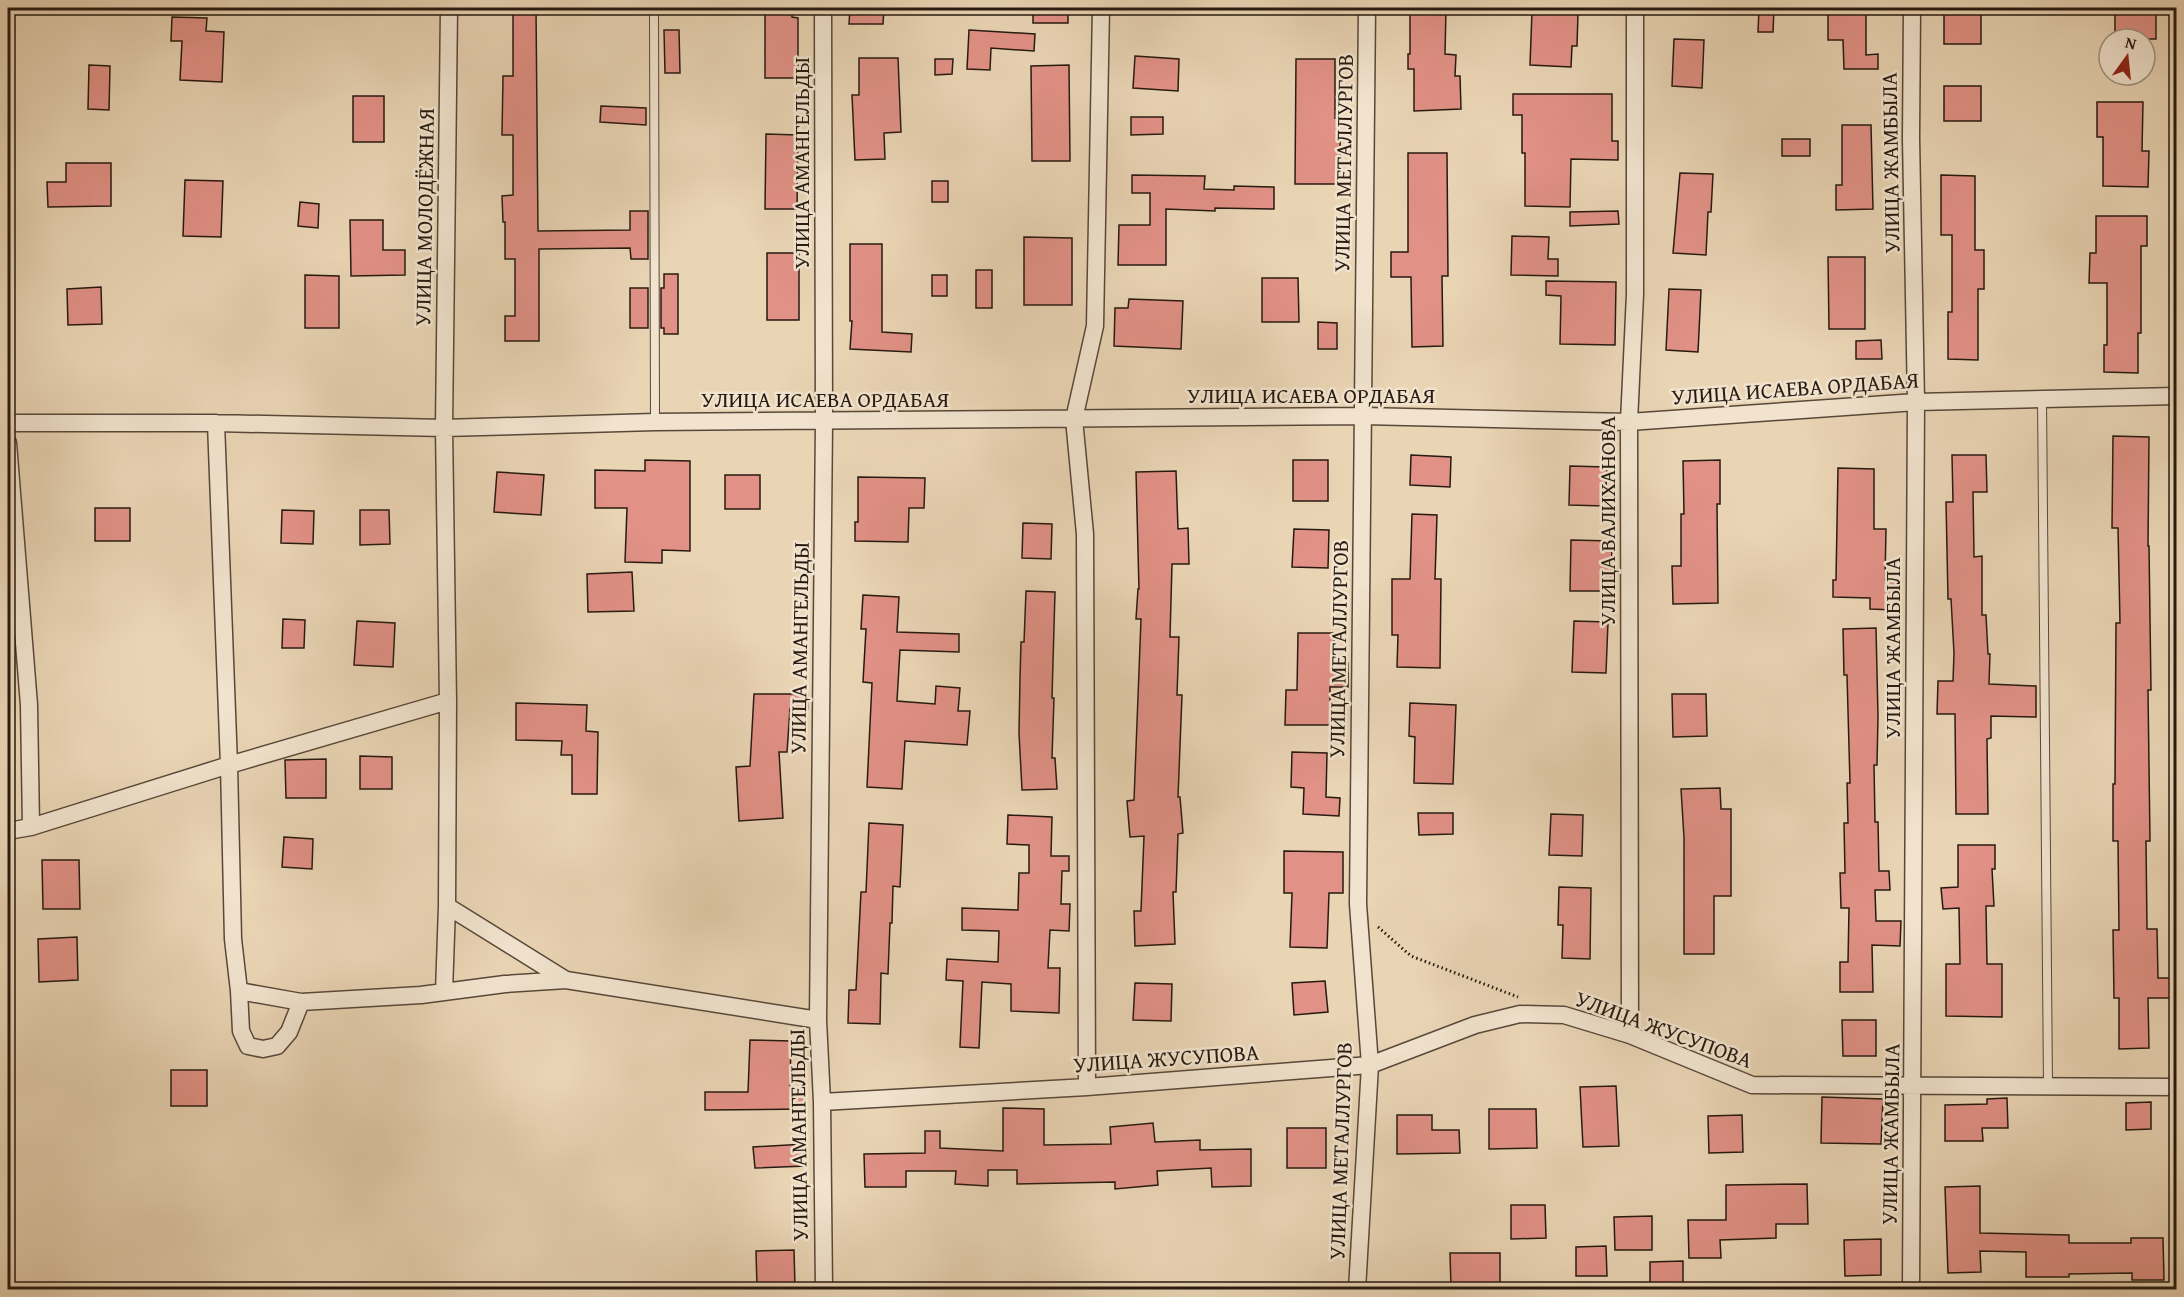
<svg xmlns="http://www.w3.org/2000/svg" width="2184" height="1297" font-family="'Gentium Book Plus',serif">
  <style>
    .building { fill: #e19186; stroke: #271a10; stroke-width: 1.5 }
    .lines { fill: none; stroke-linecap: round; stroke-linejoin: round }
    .lane-casing { stroke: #584839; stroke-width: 10 }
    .street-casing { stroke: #584839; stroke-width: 19 }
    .path { stroke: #271a10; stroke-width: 3; stroke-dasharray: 1.5 3; stroke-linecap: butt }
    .lane { stroke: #f1e3ce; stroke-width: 8 }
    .street { stroke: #f1e3ce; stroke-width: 16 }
    .labels { text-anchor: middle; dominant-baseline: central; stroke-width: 5; stroke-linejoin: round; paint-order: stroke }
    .street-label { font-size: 22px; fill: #271a10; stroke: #f1e3ce }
  </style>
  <rect width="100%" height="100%" fill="#e9d4b4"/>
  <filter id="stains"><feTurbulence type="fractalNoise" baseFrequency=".00333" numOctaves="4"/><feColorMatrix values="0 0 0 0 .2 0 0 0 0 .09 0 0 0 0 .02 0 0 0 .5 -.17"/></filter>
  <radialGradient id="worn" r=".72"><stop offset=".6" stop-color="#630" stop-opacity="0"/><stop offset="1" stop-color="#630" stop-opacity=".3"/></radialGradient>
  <path class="building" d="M513,8H536L538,231L630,230V211H648V259H631L630,248L539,249V341H505V316H515V259H505V222H503L502,196L513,195V135H502L503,76H513Z
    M765,8H792V17L798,18V78H765Z
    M850,8H884L883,24H849Z
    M1033,8H1068V23H1033Z
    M1759,8H1774L1773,32H1758Z
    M1828,8H1866V55L1878,54V69H1844L1843,40H1828Z
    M1944,8H1981V44H1944Z
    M2115,8H2156V39H2115Z
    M1410,9H1446L1445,54L1456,55L1455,76H1460L1461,109L1414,111V69H1408V54H1410Z
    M1532,11L1578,13L1577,46H1572L1571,67L1530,65Z
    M172,17L207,18L206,31L224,32L222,82L180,80L182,41H171Z
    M664,30H679L680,73H665Z
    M969,30L1035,34L1034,51L991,48L990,70L967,69Z
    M1674,39L1704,40L1702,88L1672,86Z
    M1135,56L1179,59L1178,91L1133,88Z
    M859,58H898L901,132L884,133L885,159L855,160L852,95H859Z
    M935,59H953L952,74L935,75Z
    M1296,59H1335V118H1337V140H1340L1341,184H1295Z
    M89,65L110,66L109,110L88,109Z
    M1069,65L1070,161H1032L1031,66Z
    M1944,86H1981V121H1944Z
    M1513,94H1612V141H1618V160L1571,159L1570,207L1525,206V153H1522V115H1513Z
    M353,96H384V142H353Z
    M2097,102H2143L2142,151H2149L2148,187L2103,186V137H2097Z
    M601,106L646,108V125L600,122Z
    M1131,117H1163V134L1131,135Z
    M1842,125H1871L1873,209L1836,210V185H1842Z
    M766,134L798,135L797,209H765Z
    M1782,139H1810V156H1782Z
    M1408,153H1447L1448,276H1442L1443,346L1412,347L1411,277H1391V252H1408Z
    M66,163H111V206L48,207L47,182H66Z
    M1680,173L1713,174L1711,212H1708L1706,255L1673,253Z
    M1132,175L1205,176L1204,189L1234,190V186L1274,187V209L1215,208V211L1166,209V265H1118L1119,225H1150V193H1132Z
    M1941,175L1975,176V250H1984V289H1978V360L1948,359V312H1952V235H1941Z
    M185,180L223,181L221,237L183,236Z
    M932,181H948V202H932Z
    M300,202L319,204L318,228L298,226Z
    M1618,211L1619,224L1570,226V212Z
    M2096,216H2147V246H2141V333H2138V373L2104,372V345H2107V283H2089L2090,253H2096Z
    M350,220H383V250H405V275L351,276Z
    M1512,236L1549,237L1548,259H1558V276L1511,275Z
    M1024,237L1072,238V305H1024Z
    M850,244H882V332L912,334L911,352L850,349L852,321H850Z
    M767,253H799V320H767Z
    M1828,257H1865V329H1829Z
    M976,270H992V308H976Z
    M664,274H678V334H664V328H661V288H664Z
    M305,275L339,276V328H305Z
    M932,275H947V296H932Z
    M1262,278H1298L1299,322H1262Z
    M1546,281L1616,282L1615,345L1560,344L1561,296L1546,295Z
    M101,287L102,324L68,325L67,289Z
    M630,288H648V328H630Z
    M1669,289L1701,290L1698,352L1666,350Z
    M1129,299L1183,301L1181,349L1114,346L1115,308H1128Z
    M1318,322L1337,323V349H1318Z
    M1881,340L1882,359H1856V341Z
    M2113,436L2149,437L2148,546H2149L2151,690H2148L2150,841H2146L2147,929H2157L2158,978H2174V998H2148L2149,1048L2119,1049V998H2114L2113,930H2119L2118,841H2113V784H2115L2116,623H2120L2118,528H2112Z
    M1411,455L1451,457L1450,487L1410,485Z
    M1952,455H1986L1987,492H1973L1974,557L1982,556V615H1986L1988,654H1990L1989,684L2036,686V717L1991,716V738L1987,739L1988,814H1956L1955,714H1937L1938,681H1953L1954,653L1951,599H1948L1946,502H1953Z
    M645,460L690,461V551L662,550V563L625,562L627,508H595V470L645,471Z
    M1293,460H1328V501H1293Z
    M1720,460V504H1717L1718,603L1673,604L1672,566H1681V514H1684L1683,461Z
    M1570,466L1607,467L1605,506L1569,505Z
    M1838,468L1874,469V529H1886L1885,581H1895L1894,610L1870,609V598L1833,597V580H1836Z
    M1176,471L1178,529L1188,528L1189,564H1172L1170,637H1179L1177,695H1182L1178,797H1180L1183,833L1178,834L1176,892H1173L1175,944L1135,946L1134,911H1141L1144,836L1130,837L1127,801L1134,800L1141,619H1136L1138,589H1139L1136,472Z
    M497,472L544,475L541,515L494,512Z
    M725,475H760V509H725Z
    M858,477L925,478L924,508H909L908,542L855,541V522H858Z
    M95,508H130V541H95Z
    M282,510L314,511L313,544L281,543Z
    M360,510H389L390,544L360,545Z
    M1412,514L1437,515L1435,579H1441L1440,668L1397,667L1398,635H1392V579H1410Z
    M1023,523L1052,524L1051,559L1022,558Z
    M1294,529L1329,530L1328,568L1292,567Z
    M1571,540L1612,541L1611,591H1570Z
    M632,572L634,611L588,612L587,574Z
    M1026,591L1055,592L1052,698H1054L1052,758H1055L1057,789L1022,790L1019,733L1020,678L1021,642H1024Z
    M863,595L899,597L897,632L959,634V652L900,650L897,701L935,704L936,686L960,688L958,711H970L967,745L905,741L902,789L867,787L872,683L863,682L866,629H861Z
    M283,619L305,620L304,648H282Z
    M357,621L395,623L393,667L354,665Z
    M1574,621L1608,622L1606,673L1572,672Z
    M1876,628L1878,716L1877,765H1874L1875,822H1878L1879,871H1889L1890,890H1875L1876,921H1901L1900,946L1872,945L1873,992H1840V962H1848L1849,908H1841L1840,873H1845L1844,823H1848L1847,783H1850L1847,675H1844L1843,629Z
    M1298,633H1334V663H1348V687H1330V725H1285L1286,690H1297Z
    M754,694H808V709H790L787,752H779L783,818L739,821L736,767L750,766Z
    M1672,694H1706L1707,736L1673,737Z
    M516,703L587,705L586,731L598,732L597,794H572V755H561L562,741L516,740Z
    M1410,703L1456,705L1453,784L1414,783L1415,737L1409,736Z
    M1292,752L1327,753L1326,797L1340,798L1339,816L1303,814L1304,788L1291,787Z
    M360,756L392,757V789H360Z
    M326,759V798H286L285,760Z
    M1720,788L1721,809H1731V896H1714V954H1684V838L1681,789Z
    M1418,813H1453V834L1419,835Z
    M1551,814L1583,815L1582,856L1549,855Z
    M1008,815L1052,817L1051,856H1069V871H1062L1061,904H1070L1069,931L1050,930L1048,968H1060L1059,1013L1011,1011V984L982,982L979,1048L960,1047L963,981L946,980L947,959L998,962L999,931L962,930V908L1018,910L1019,873H1029V845L1007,844Z
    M869,823L903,825L900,887L893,886L892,923H890L888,974L881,973L880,1024L848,1023L849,990H856L861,892H866Z
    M284,837L313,839L312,869L282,867Z
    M1958,845H1995V869H1992L1994,906H1986L1987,964H2002V1017L1946,1016V964H1960L1959,908L1943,909L1941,888L1958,887Z
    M1284,851L1343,852V893H1329L1327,948L1290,947L1292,893H1284Z
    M42,860H79L80,909H43Z
    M1559,887L1591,888L1590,959L1562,958L1563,925H1558Z
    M77,937L78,980L39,982L38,939Z
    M1325,981L1328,1012L1294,1015L1292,983Z
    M1135,983L1172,984L1171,1021L1133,1020Z
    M1842,1020H1876V1056H1843Z
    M750,1040L791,1041L790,1092L804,1091L805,1109L705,1110V1092H748Z
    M171,1070H207V1106H171Z
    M1616,1086L1619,1146L1583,1147L1580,1087Z
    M1822,1097L1883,1099L1881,1144L1821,1143Z
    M2007,1098L2008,1128H1982L1983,1141H1945V1105L1987,1104V1099Z
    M2151,1102V1129L2126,1130V1103Z
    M1003,1108L1044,1109V1145L1111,1144L1110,1127L1153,1123L1155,1142L1200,1140V1150L1251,1149V1186L1212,1187L1211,1168L1157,1171L1158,1185L1115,1189V1182L1017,1184V1170H988V1186L955,1184L956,1171H906V1187H865L864,1154L925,1153V1131H940V1148L1003,1151Z
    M1489,1109H1536L1537,1148L1489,1149Z
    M1397,1115H1432V1130H1459L1460,1153L1397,1154Z
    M1742,1115L1743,1152L1709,1153L1708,1116Z
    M1287,1128H1326V1168H1287Z
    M805,1144L806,1166L755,1168L753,1147Z
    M1807,1184L1808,1224H1776V1238L1720,1240L1721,1258H1689L1688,1220H1726V1185Z
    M1980,1186V1233L2069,1235V1243H2131V1238H2163L2164,1280H2132V1273L2069,1274V1277H2026V1252L1980,1251L1981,1272L1948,1273L1945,1187Z
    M1511,1205H1545L1546,1238L1511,1239Z
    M1652,1216V1250H1615L1614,1217Z
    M1881,1239V1275L1845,1276L1844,1240Z
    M1606,1246L1607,1276H1576V1247Z
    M794,1250L795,1287L757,1288L756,1251Z
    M1450,1253H1500V1287L1451,1288Z
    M1683,1261V1290H1650V1262Z"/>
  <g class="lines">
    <g class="lane-casing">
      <path id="lane" d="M654,8L655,422
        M2042,399L2048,1086"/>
    </g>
    <g class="street-casing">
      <path id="street" d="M823,8L824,422L818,1020L822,1102L824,1290
        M8,423H216L444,428L655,422L1363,416L1629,422L1916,402L2176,396
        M216,423L229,765L233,939L239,991L241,1031L248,1046L263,1049L277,1046L289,1032L301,1002L421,995L505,984L566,980L818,1020
        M8,443L29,705L31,827
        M8,831L31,827L229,765L448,701L444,428L449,8
        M447,906L566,980
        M239,991L301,1002
        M444,992L447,906L448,701
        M1630,1035L1629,422L1635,294V8
        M1087,1087L1085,534L1074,419L1095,326L1101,8
        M822,1102L1087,1087L1370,1065L1475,1025L1520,1014L1564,1015L1630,1035L1752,1085L2176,1087
        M1357,1290L1370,1065L1358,904L1367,8
        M1911,1290L1916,402L1911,138L1912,8"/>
    </g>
    <path class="path" d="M1378,927L1411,956L1518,997"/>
    <use href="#lane" class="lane"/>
    <use href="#street" class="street"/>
  </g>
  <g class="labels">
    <g class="street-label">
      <text transform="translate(801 163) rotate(-90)">УЛИЦА АМАНГЕЛЬДЫ</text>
      <text transform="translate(1343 163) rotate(-89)">УЛИЦА МЕТАЛЛУРГОВ</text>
      <text transform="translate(1890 163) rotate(-91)">УЛИЦА ЖАМБЫЛА</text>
      <text transform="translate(424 217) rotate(-89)">УЛИЦА МОЛОДЁЖНАЯ</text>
      <text transform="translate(1795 388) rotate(-4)">УЛИЦА ИСАЕВА ОРДАБАЯ</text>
      <text x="1311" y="395">УЛИЦА ИСАЕВА ОРДАБАЯ</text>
      <text x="825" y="399">УЛИЦА ИСАЕВА ОРДАБАЯ</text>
      <text transform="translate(1607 521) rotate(-90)">УЛИЦА ВАЛИХАНОВА</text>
      <text transform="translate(799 648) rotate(-89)">УЛИЦА АМАНГЕЛЬДЫ</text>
      <text transform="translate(1892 648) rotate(-90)">УЛИЦА ЖАМБЫЛА</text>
      <text transform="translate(1338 649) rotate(-89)">УЛИЦА МЕТАЛЛУРГОВ</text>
      <text transform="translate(1664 1029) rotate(20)">УЛИЦА ЖУСУПОВА</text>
      <text transform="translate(1166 1058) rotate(-4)">УЛИЦА ЖУСУПОВА</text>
      <text transform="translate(1890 1134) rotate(-89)">УЛИЦА ЖАМБЫЛА</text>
      <text transform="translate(798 1135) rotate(-91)">УЛИЦА АМАНГЕЛЬДЫ</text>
      <text transform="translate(1340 1151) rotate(-88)">УЛИЦА МЕТАЛЛУРГОВ</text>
    </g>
  </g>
  <rect width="2184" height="1297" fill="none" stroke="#e9d4b4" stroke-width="30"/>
  <rect x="9" y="9" width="2166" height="1279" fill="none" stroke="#271a10" stroke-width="3"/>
  <rect x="15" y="15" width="2154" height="1267" fill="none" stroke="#271a10" stroke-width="1.5"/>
  <g transform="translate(2127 57) rotate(15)"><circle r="28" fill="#f1e3ce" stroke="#a09382" stroke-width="1.5"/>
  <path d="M0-4.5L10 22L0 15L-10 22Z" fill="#8f2418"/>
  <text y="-9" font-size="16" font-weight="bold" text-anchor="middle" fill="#271a10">N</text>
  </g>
  <rect width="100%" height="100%" filter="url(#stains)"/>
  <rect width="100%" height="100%" fill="url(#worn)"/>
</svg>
